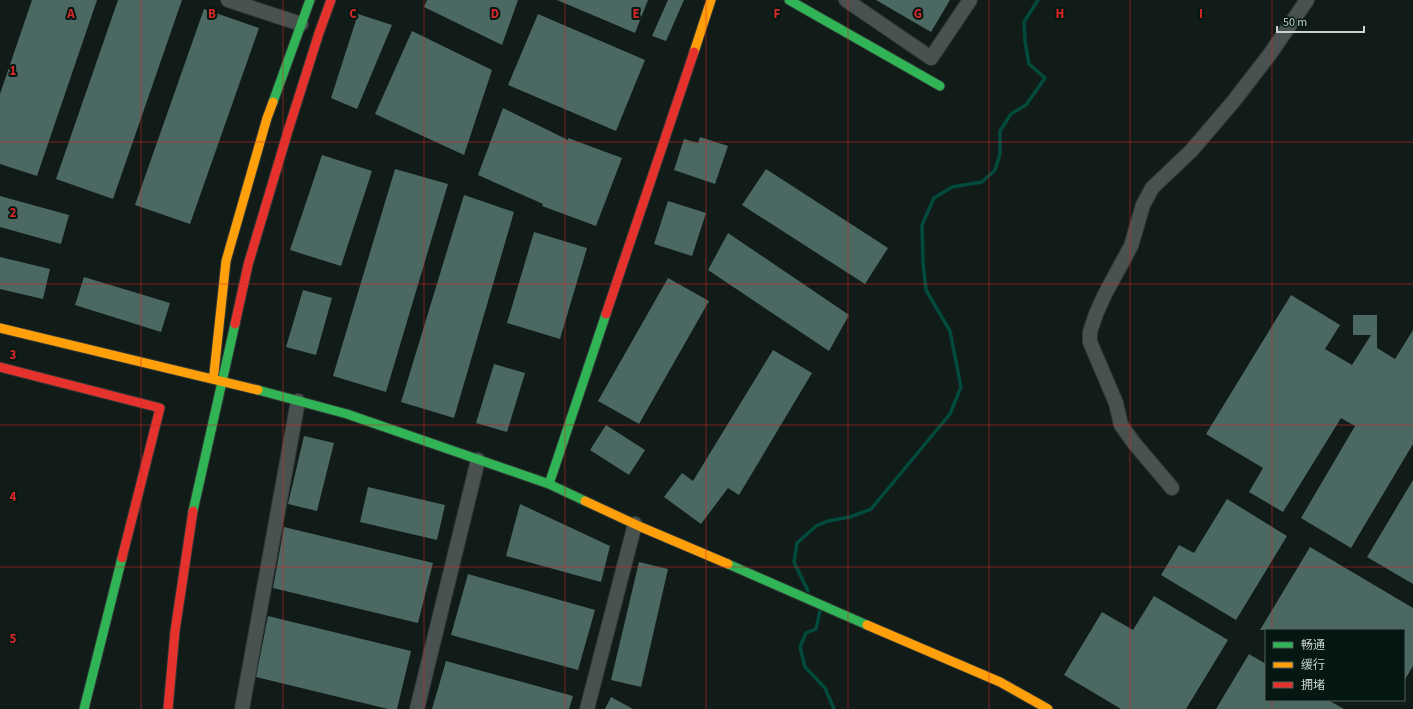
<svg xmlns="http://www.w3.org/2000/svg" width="1413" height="709" font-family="'Source Sans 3','Noto Sans SC',sans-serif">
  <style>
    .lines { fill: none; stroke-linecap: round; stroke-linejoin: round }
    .stream { stroke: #024a3c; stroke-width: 3.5 }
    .building { fill: #4b6862 }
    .street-casing { stroke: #2f3735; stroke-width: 16 }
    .fast-casing { stroke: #2f3735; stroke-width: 11 }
    .slow-casing { stroke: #2f3735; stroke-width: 11 }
    .jam-casing { stroke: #2f3735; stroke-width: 11 }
    .street { stroke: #4a5250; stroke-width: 14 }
    .fast { stroke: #30b455; stroke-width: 9 }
    .slow { stroke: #ff9f0a; stroke-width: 9 }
    .jam { stroke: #e5322d; stroke-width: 9 }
    .grid { fill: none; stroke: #d62828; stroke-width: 1; stroke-opacity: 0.55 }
    .grid-label { font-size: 13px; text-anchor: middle; font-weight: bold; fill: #d62828; stroke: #041712; stroke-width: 4; stroke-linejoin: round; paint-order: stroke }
  </style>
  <rect width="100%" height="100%" fill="#111c19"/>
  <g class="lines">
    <path class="stream" d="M808,591L794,562L797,543L816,526L828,521L850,517L871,509L950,414L961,387L950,331L926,290L923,263L922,225L934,198L952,187L982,182L995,170L1000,154V131L1011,114L1026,105L1045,78L1029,64L1025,41L1024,22L1038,0
      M820,611L816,629L806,633L800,647L805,667L825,688L834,709"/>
  </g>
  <path class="building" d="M32,0H97L37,176L0,164V94Z
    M118,0H182L113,199L56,179Z
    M427,0H518L502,45L424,7Z
    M557,0H648L635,33Z
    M668,0H684L666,41L652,36Z
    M876,0H950L931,32Z
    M204,9L259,28L190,224L135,205Z
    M358,14L392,25L357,109L331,98Z
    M538,14L645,60L616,131L508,85Z
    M412,31L492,70L464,155L375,114Z
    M503,108L568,140V138L622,158L596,226L542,206L543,204L478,175Z
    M700,137L728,146L715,184L674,170L684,139L698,143Z
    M322,155L372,171L341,266L290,250Z
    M395,169L448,184L386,392L333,376Z
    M766,169L888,248L865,284L742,205Z
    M464,195L514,212L454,418L401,402Z
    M0,196L69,215L61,244L0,227Z
    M668,201L706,213L692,256L654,244Z
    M534,232L587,248L560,339L507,323Z
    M728,233L849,315L829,351L708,270Z
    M0,257L50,269L43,299L0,289Z
    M84,277L170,303L161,332L75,305Z
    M668,278L709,301L639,424L598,401Z
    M303,290L332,298L316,355L286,347Z
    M1291,295L1340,325L1325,349L1352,365L1371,335H1353V315H1377V348L1395,359L1413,330V444L1351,548L1301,518L1355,426L1341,418L1283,512L1249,492L1263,468L1206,434Z
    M773,350L812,373L739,495L728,488L701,524L664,497L682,473L693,481Z
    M494,364L525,373L507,432L476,423Z
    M606,425L645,450L629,475L590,450Z
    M304,436L334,443L317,511L288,504Z
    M1413,480V584L1367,557Z
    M368,487L445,505L437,540L360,522Z
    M1227,499L1287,536L1236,620L1161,575L1179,545L1194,553Z
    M520,504L610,546L601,582L506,556Z
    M284,527L433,563L418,623L273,588Z
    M1310,547L1413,608V666L1404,681V630H1260Z
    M639,562L668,569L641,687L611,680Z
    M468,574L595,610L578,670L451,635Z
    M1154,596L1228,640L1186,709H1121L1064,675L1102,612L1133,630Z
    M268,616L411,651L397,709H388L256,677Z
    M1249,654L1266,664V700H1328L1344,709H1216Z
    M446,661L573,696L569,709H432Z
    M611,697L633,709H605Z"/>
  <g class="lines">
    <g class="street-casing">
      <path id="street" d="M228,0L301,24
        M846,0L931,58L970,0
        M1172,488L1134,443L1121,425L1116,403L1090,342V332L1096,314L1105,294L1131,246L1143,205L1152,188L1191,151L1233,102L1270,54L1307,0
        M242,709L298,401
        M417,709L478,460
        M587,709L635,524"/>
    </g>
    <g class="fast-casing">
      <path id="fast" d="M789,0L940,86
        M273,102L310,0
        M258,390L347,414L549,484L585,501
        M549,484L606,314
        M193,511L235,324
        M728,564L867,625
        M84,709L122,558"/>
    </g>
    <g class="slow-casing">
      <path id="slow" d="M694,52L711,0
        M0,328L258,390
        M214,373L226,261L267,118L273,102
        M585,501L641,527L728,564
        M867,625L1000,682L1048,709"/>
    </g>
    <g class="jam-casing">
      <path id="jam" d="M606,314L694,52
        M235,324L248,265L288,131L319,33L331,0
        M0,367L160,408L122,558
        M168,709L175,631L193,511"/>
    </g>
    <use href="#street" class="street"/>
    <use href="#fast" class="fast"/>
    <use href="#slow" class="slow"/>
    <use href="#jam" class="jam"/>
  </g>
  <path class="grid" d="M141,0V709M283,0V709M424,0V709M565,0V709M706,0V709M848,0V709M989,0V709M1130,0V709M1272,0V630M0,142H1413M0,284H1413M0,425H1413M0,567H1413M1272,700V709"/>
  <g class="grid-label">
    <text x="71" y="18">A</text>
    <text x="212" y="18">B</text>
    <text x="353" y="18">C</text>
    <text x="495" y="18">D</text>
    <text x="636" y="18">E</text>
    <text x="777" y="18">F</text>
    <text x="918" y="18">G</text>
    <text x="1060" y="18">H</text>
    <text x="1201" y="18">I</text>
    <text x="13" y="75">1</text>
    <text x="13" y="217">2</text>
    <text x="13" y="359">3</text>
    <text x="13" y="501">4</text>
    <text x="13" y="643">5</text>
  </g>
  <rect x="1265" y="629" width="140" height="72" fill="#041712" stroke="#53635e"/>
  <rect x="1273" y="642" width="20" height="6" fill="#30b455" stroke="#53635e"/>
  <text x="1301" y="649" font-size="12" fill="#c9d4d1">畅通</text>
  <rect x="1273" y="662" width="20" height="6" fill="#ff9f0a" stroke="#53635e"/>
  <text x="1301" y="669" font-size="12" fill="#c9d4d1">缓行</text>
  <rect x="1273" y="682" width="20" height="6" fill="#e5322d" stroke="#53635e"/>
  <text x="1301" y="689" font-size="12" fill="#c9d4d1">拥堵</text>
  <path d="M1277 26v6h87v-6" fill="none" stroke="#c9d4d1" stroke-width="2"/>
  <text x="1283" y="26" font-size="12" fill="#c9d4d1" stroke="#041712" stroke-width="3" paint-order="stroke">50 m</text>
</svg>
